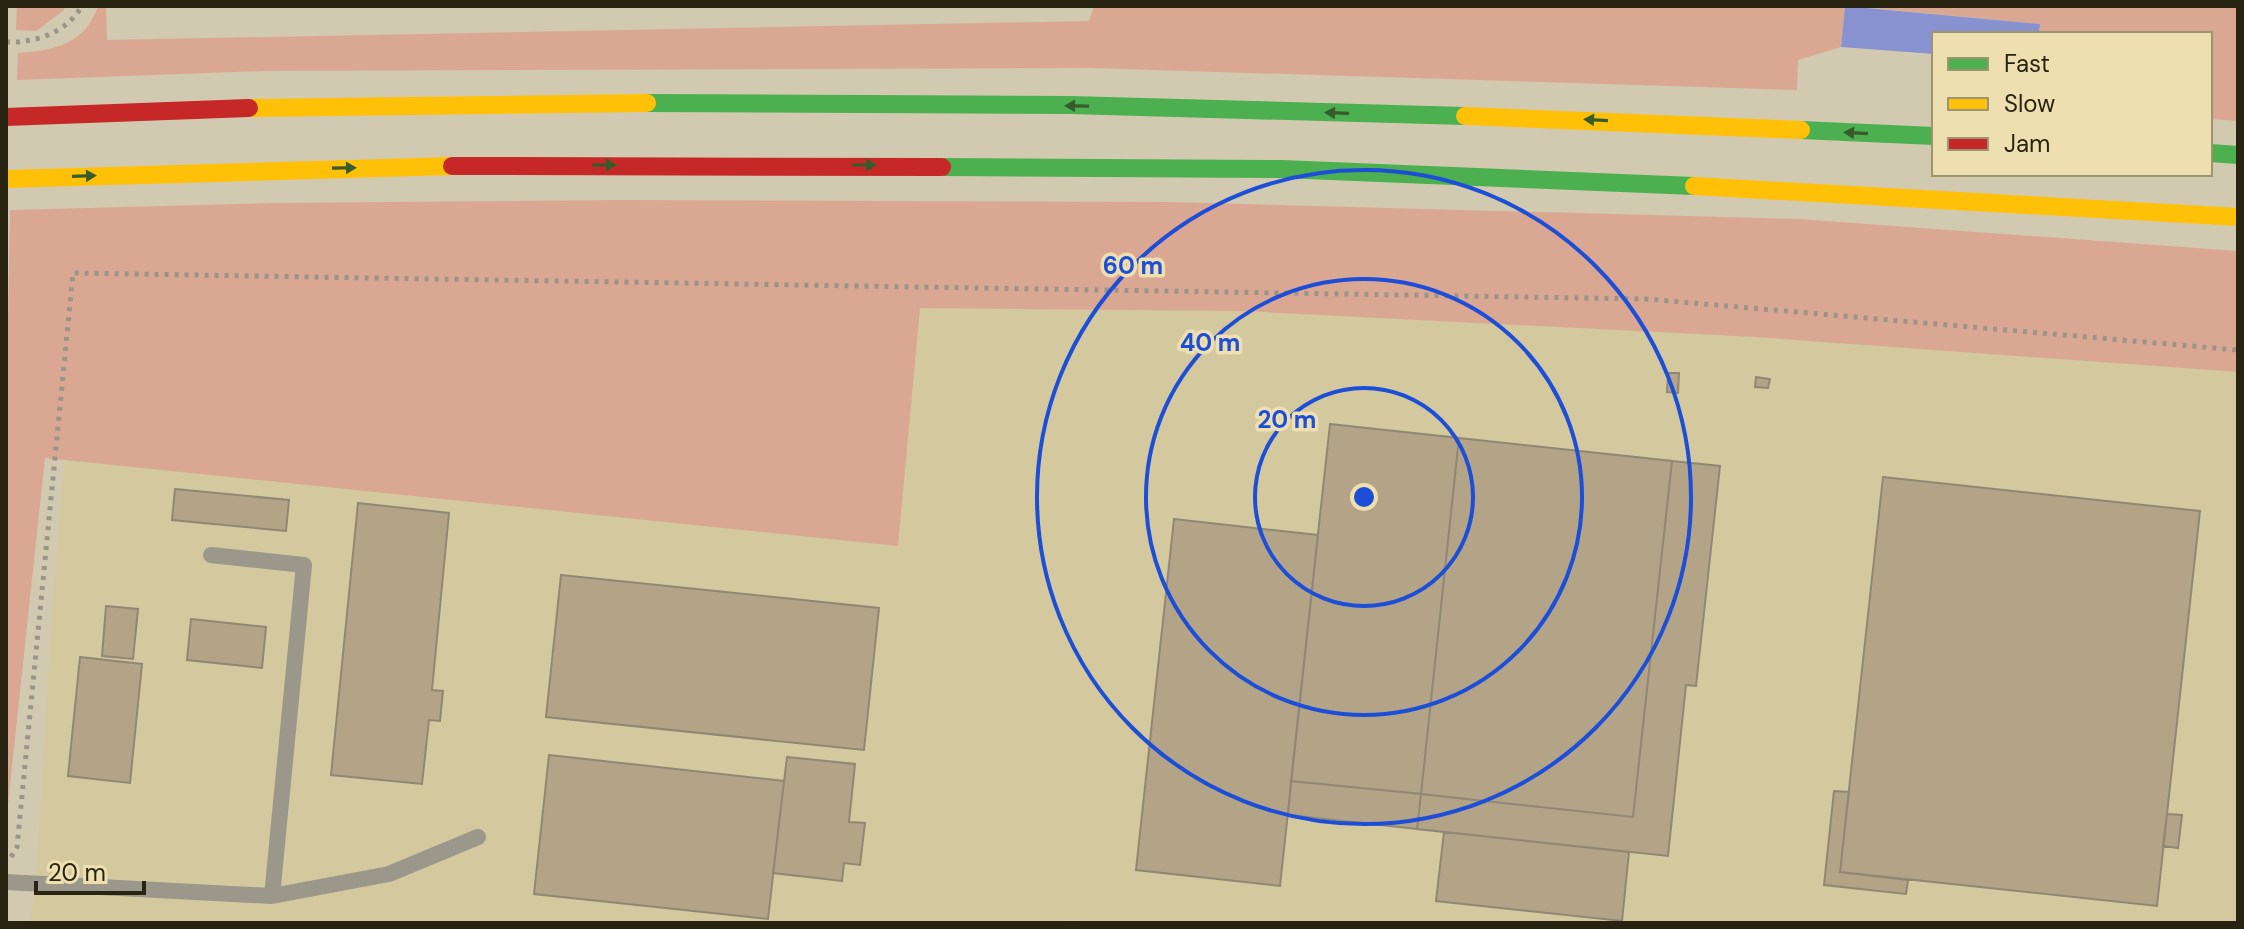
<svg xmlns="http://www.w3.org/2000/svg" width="2244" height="929" font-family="'DM Sans',sans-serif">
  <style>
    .built { fill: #d4c89e }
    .green { fill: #daa892 }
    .water { fill: #8992d0 }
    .building { fill: #b3a488; stroke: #918775; stroke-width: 2 }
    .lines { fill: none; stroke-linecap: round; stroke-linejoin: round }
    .path { stroke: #9a9588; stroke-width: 5; stroke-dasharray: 4 6; stroke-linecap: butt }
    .lane { stroke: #9b978b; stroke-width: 16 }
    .fast { stroke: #4caf50; stroke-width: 18 }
    .slow { stroke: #ffc107; stroke-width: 18 }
    .jam { stroke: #c62828; stroke-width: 18 }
    .oneway { fill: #375c2a }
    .ring { fill: none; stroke: #1d4ed8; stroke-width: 4 }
    .centre { fill: #1d4ed8; stroke: #eddfaf; stroke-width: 4 }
    .ring-label { font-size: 24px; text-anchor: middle; font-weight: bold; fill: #1d4ed8; stroke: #eddfaf; stroke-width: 7; stroke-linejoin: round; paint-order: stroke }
  </style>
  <rect width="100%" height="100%" fill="#d2cab0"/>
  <path class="built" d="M919,308L1242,311L1755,337L2238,372V923H1132L1068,920L1054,923H30L36,882L53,600L65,459L898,546Z"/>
  <path class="green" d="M17,6H66L63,11L36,31L16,30Z
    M98,6H106L107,40L1089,21L1094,6H1845L1841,47L1798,60L1797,90L1089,68L265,71L17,80L18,53C54,50 85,45 98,6Z
    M1850,6H2238V121L2210,119V34H2039L2040,24Z
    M620,200L1168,202L1799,219L2238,251V372L1755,337L1242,311L920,308L898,546L45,458L6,823V428L10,210L272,203Z"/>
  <path class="water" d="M1845,6L2040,24L2039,34H1934V54L1841,47Z"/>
  <path class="building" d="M1668,373H1679L1678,393L1667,392Z
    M1756,377L1770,379L1768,388L1755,387Z
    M1330,424L1459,438L1421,794L1291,781Z
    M1459,438L1672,461L1633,817L1421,794Z
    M1672,461L1720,466L1696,686L1686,685L1668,856L1417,829L1421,794L1633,817Z
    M1883,477L2200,511L2157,906L1840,872Z
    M175,489L289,500L286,531L172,520Z
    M358,503L449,513L432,690L443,691L440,721L429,720L422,784L331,775Z
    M1174,519L1318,535L1280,886L1136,870Z
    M561,575L879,608L864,750L546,717Z
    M106,606L138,609L133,659L102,656Z
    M191,619L266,627L262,668L187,660Z
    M80,657L142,664L130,783L68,776Z
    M549,755L784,781L768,919L534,894Z
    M787,757L855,764L849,822L865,823L860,865L844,863L842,881L773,873Z
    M1291,781L1421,794L1417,829L1288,815Z
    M1834,791L1849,792L1840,872L1908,880L1906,894L1824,885Z
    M2167,814L2182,815L2178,848L2163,846Z
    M1444,832L1629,852L1622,921L1436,901Z"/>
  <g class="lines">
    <path class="path" d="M6,42C36,43 66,33 82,6
      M11,857L17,847L73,273L1646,299L2238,350"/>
    <path class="lane" d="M211,555L304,565L272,896
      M6,882L272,896L389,874L478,837"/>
    <path class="fast" d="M647,103L1070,105L1465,116
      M1801,130L1934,136
      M2210,153L2238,155
      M942,167L1282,169L1694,186"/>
    <path class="slow" d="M249,108L647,103
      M1465,116L1801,130
      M6,179L452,166
      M1694,186L2238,217"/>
    <path class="jam" d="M6,117L249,108
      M452,166L942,167"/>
  </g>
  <defs><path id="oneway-solid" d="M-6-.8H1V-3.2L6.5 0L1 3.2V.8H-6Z" transform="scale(2)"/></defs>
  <g class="oneway">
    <use href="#oneway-solid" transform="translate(1077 106) rotate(-179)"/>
    <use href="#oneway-solid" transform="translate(1337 113) rotate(-178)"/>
    <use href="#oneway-solid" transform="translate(1596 120) rotate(-177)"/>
    <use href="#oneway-solid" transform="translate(1856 133) rotate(-177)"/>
    <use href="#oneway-solid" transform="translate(604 165)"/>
    <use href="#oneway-solid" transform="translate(864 165)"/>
    <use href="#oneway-solid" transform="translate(344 168) rotate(-1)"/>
    <use href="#oneway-solid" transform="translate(84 176) rotate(-2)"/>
  </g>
  <g class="ring">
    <circle cx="1364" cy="497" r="109"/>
    <circle cx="1364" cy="497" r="218"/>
    <circle cx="1364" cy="497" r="327"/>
  </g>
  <circle cx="1364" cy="497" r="12" class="centre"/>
  <g class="ring-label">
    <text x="1133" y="274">60 m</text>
    <text x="1210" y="351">40 m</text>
    <text x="1287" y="428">20 m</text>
  </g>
  <rect width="2244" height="929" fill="none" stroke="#292411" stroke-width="16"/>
  <rect x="1932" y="32" width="280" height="144" fill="#eddfaf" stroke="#9f9470" stroke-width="2"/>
  <rect x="1948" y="58" width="40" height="12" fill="#4caf50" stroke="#9f9470" stroke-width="2"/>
  <text x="2004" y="72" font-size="24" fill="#292411">Fast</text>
  <rect x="1948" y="98" width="40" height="12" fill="#ffc107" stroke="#9f9470" stroke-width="2"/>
  <text x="2004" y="112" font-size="24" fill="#292411">Slow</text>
  <rect x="1948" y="138" width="40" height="12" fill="#c62828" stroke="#9f9470" stroke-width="2"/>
  <text x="2004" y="152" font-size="24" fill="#292411">Jam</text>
  <path d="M36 881v12h108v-12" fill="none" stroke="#292411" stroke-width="4"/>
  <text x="48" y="881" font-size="24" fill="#292411" stroke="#eddfaf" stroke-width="6" paint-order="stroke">20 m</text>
</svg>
